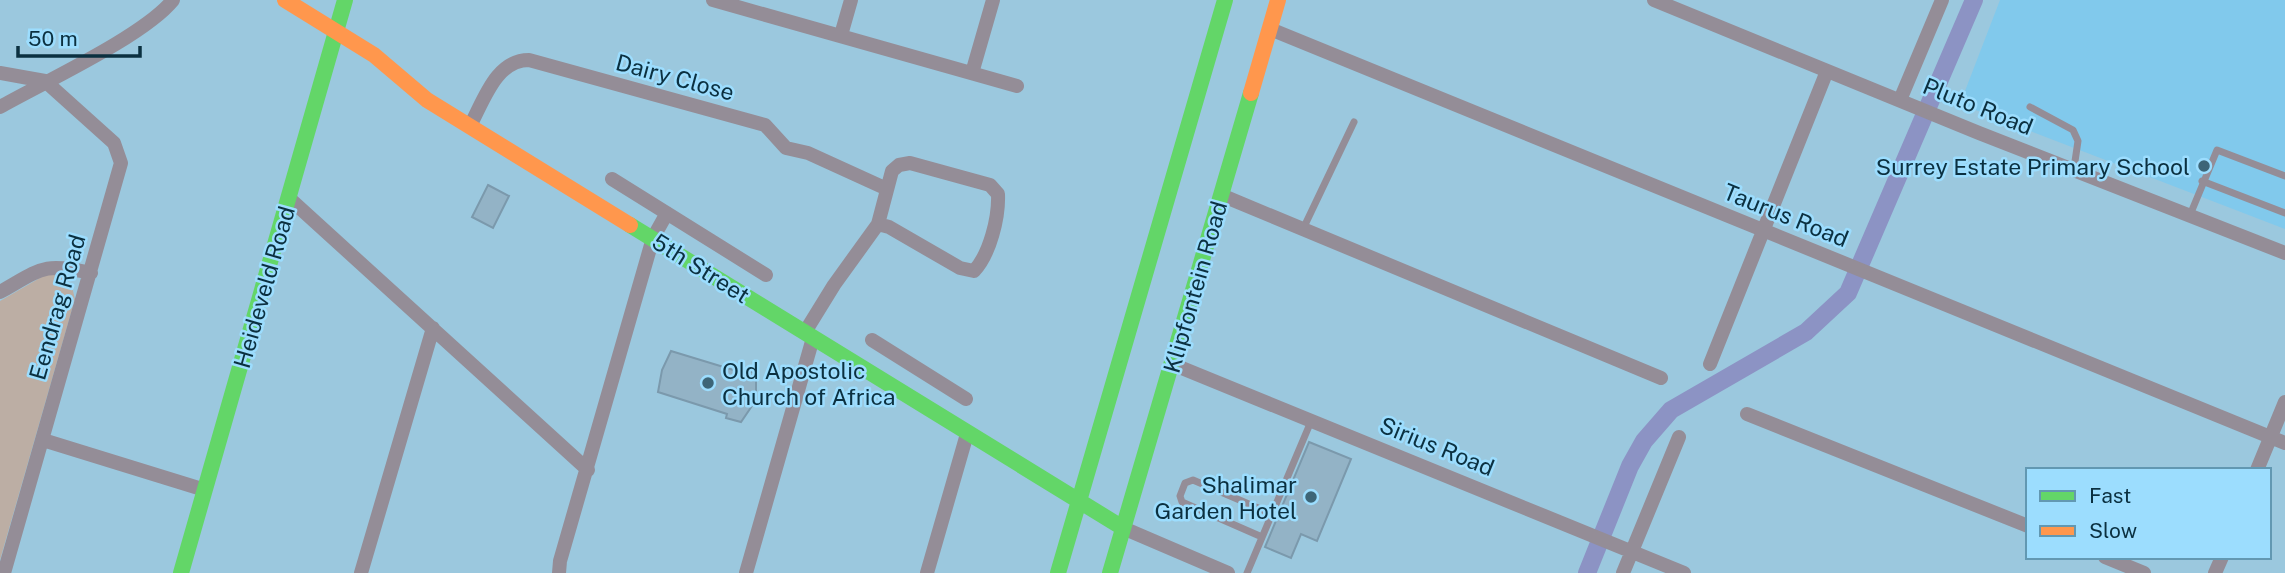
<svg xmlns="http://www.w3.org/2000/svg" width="2285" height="573" font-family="'Public Sans',sans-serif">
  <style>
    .built { fill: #81c9ec }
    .green { fill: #bcaea4 }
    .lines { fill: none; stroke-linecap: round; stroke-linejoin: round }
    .canal { stroke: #8c93c4; stroke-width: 18 }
    .building { fill: #93b3c6; stroke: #7b99ac; stroke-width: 2 }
    .lane { stroke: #948d97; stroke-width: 7 }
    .street { stroke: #948d97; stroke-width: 14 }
    .fast { stroke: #63d668; stroke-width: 16 }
    .slow { stroke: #ff974d; stroke-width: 16 }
    .poi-dot { fill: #3d6577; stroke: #9cddfe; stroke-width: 2.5 }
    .labels { text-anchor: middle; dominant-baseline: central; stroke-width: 5; stroke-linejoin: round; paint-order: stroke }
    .street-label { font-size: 23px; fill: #0b3040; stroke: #9cddfe }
    .poi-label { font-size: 23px; fill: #0b3040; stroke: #9cddfe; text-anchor: end }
  </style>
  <rect width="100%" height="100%" fill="#9bc8de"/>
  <path class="built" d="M2000,0H2285V229L1960,104Z"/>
  <path class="green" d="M57,274L71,283L75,299L0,560V301L45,275Z"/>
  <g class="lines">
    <path class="canal" d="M1587,573L1630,466L1644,441L1671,410L1806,332L1848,293L1974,0"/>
  </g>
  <path class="building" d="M488,185L509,196L493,228L472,217Z
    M671,351L740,372L741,369L756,373V400L741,422L726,418L727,414L658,392L662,370Z
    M1309,442L1351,459L1317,541L1301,534L1291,558L1265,547Z"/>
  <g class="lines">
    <path class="lane" d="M2030,107L2073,130L2078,141L2074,168
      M2202,181L2285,213
      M2190,215L2217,150L2285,176
      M1303,229L1354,122
      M1262,537L1182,502L1180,496L1185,483L1193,480L1272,514
      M1247,573L1312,419"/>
    <path class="street" d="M713,0L1017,86
      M1654,0L1979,133L2285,253
      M1270,29L2285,443
      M841,35L851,0
      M0,73L45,81L114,143L121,163L4,573
      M972,73L993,0
      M1900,100L1942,0
      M0,107C44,82 144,36 173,0
      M470,126C484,100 496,60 529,60L765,125L786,148L808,153L887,189
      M612,179L766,275
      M1221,195L1661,378
      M290,199L588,470
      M0,292C41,269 43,262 91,273
      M805,332L834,285L878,224L892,171L899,165L910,163L990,185L998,194C999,217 990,254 974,271L960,268L889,227L878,224
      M872,340L966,399
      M1172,364L1684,573
      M1710,364L1827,71
      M1747,414L2028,526
      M43,440L205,490
      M2257,470L2285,402
      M1123,528L1228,573
      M2105,557L2144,573
      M361,573L433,328
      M559,573L560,561L653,238L667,213
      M746,573L813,338
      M927,573L967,434
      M1623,573L1679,437
      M2215,573L2222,557"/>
    <path class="fast" d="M630,225L1123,528
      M181,573L345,0
      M1058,573L1225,0
      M1110,573L1251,93"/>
    <path class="slow" d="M285,0L374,55L427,100L630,225
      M1251,93L1278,0"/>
  </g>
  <g class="poi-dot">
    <circle cx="2204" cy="166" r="7"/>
    <circle cx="708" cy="383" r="7"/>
    <circle cx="1311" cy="497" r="7"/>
  </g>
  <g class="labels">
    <g class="street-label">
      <text transform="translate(675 77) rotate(15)">Dairy Close</text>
      <text transform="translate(1978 106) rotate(22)">Pluto Road</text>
      <text transform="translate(1786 215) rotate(22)">Taurus Road</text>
      <text transform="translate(701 268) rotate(32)">5th Street</text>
      <text transform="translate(264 287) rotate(-74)">Heideveld Road</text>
      <text transform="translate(1195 287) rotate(-74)">Klipfontein Road</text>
      <text transform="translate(57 307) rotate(-74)">Eendrag Road</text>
      <text transform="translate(1437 446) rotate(22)">Sirius Road</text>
    </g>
    <g class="poi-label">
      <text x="2190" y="166">Surrey Estate Primary School</text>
      <text x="722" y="370" text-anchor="start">Old Apostolic<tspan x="722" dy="26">Church of Africa</tspan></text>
      <text x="1297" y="484">Shalimar<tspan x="1297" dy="26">Garden Hotel</tspan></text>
    </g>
  </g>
  <rect x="2026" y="468" width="245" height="91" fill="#9cddfe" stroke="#6298b2" stroke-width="2"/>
  <rect x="2040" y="491" width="35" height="10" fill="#63d668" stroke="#6298b2" stroke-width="2"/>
  <text x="2089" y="503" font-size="21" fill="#0b3040">Fast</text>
  <rect x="2040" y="526" width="35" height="10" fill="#ff974d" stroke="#6298b2" stroke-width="2"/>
  <text x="2089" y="538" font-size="21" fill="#0b3040">Slow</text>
  <path d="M18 46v10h122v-10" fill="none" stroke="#0b3040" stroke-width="3.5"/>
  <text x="28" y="46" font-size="21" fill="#0b3040" stroke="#9cddfe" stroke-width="5" paint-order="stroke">50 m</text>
</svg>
